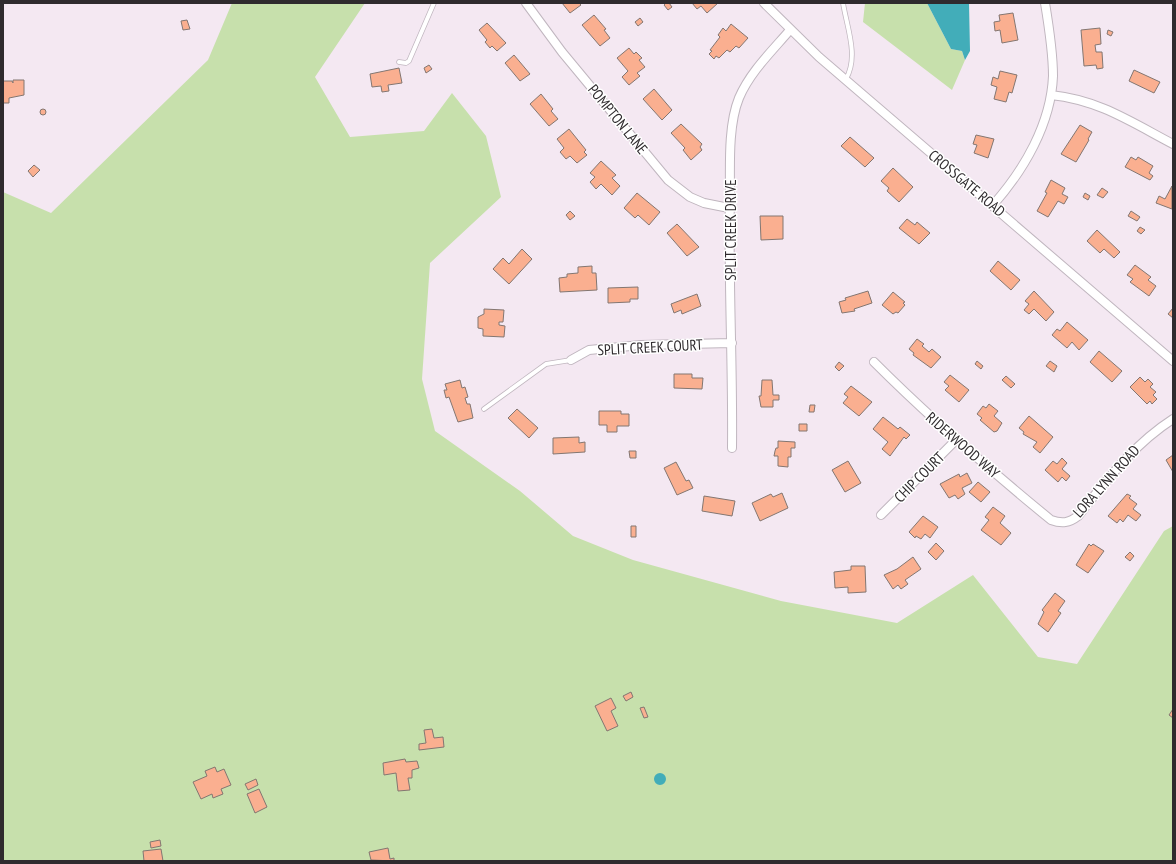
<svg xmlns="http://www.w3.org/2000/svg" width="1176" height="864" font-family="'PT Sans Narrow',sans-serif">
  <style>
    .green { fill: #c7e0ac }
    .water { fill: #42adb9 }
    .building { fill: #faaf90; stroke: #837671 }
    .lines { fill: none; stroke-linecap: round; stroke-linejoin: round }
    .lane-casing { stroke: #c0b6bf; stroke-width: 5.5 }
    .street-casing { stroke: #c0b6bf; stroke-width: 10 }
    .lane { stroke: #fff; stroke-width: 4 }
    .street { stroke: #fff; stroke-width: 8 }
    .labels { text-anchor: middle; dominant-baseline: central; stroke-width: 3; stroke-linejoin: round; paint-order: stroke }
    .street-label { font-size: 15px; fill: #2f2b2e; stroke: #fff }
  </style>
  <rect width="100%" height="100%" fill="#f4e8f2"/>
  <path class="green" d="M232,3H365L315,77L350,137L424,131L452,93L486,136L501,197L430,263L422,379L435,431L520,491L573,536L633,560L781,601L897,623L973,575L1038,657L1077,664L1164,531L1173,526V861H3V192L51,213L208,60Z
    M865,3H927L951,49L962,51L965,60L952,90L863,22Z"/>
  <path class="water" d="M927,3H969L970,51L965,60L962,51L951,49Z
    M654 779a6 6 0 1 1 12 0a6 6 0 1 1-12 0Z"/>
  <path class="building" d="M562,3H579L581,5L570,13Z
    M666,3H669L672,7L668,10L664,5Z
    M692,3H718L707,13L701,6L697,9Z
    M1013,13L1018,40L1002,43L1000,30L995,31L994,22L1000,21L999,15Z
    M594,15L606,29L604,30L610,38L600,46L582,25Z
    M640,18L643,22L638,26L635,22Z
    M187,20L190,29L183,30L181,21Z
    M487,23L506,43L497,51L492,46L490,48L485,42L487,40L479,30Z
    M731,24L748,38L739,48L736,46L730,52L727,50L719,58L716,56L714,59L709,54L712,51L710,50L720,37L718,35L723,28L726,31Z
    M1100,28L1101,44L1095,45L1096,52H1102L1103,68L1097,69L1096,65L1084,66L1081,30Z
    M1108,30L1113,32L1111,36L1107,34Z
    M629,48L634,54L636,52L642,58L639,60L645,67L637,73L640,76L629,85L622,77L628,71L617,58Z
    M514,55L530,74L520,81L505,63Z
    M429,65L432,69L426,73L424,68Z
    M399,68L402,83L388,85L389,91L382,92L381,86L372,87L370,74Z
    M1134,70L1160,82L1154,93L1129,81Z
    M1000,71L1017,75L1012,93L1009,92L1006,102L994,99L997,87L991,85L993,77L998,79Z
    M13,80H24V95L9,98V103H3V81H12L13,83Z
    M654,89L672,110L662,120L643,99Z
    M541,94L553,109L551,111L558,119L549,126L530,104Z
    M40 112a3 3 0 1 1 6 0a3 3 0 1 1-6 0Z
    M681,124L702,144L700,147L702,150L691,160L683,150L685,148L671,133Z
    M1080,125L1092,132L1088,139L1089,140L1076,162L1061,154Z
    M569,129L586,150L584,152L587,155L577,163L570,156L566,159L560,152L564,148L557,139Z
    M976,135L994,139L988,158L974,153L977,145L973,144Z
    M850,137L874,158L865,167L841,146Z
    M1131,157L1136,160L1138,157L1153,166L1149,173L1153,176L1150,180L1125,167Z
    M601,161L616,175L612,178L620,186L612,195L601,184L596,189L590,182L595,177L590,173Z
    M34,165L40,170L33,177L28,171Z
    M893,168L913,187L899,202L887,191L889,188L881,181Z
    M1051,180L1065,188L1062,194L1068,197L1064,204L1058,201L1048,217L1037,211L1047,193L1045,192Z
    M1172,186V209L1156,203L1159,196L1165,199Z
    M1102,188L1108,192L1103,198L1097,195Z
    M637,193L660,212L649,225L638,215L635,218L624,208Z
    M1085,193L1090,196L1088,200L1083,197Z
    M570,211L575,216L570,220L566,215Z
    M1131,211L1140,217L1137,221L1128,216Z
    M760,216H783V239L761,240Z
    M907,219L915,225L917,222L930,233L919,244L899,228Z
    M677,224L699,247L687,256L667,233Z
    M1140,227L1145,230L1141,234L1137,231Z
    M1097,230L1120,252L1114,258L1104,249L1100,253L1087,241Z
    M522,249L532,259L509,284L493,269L503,258L509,264Z
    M998,261L1020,280L1011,290L990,271Z
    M1135,265L1151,277L1148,280L1156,286L1149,296L1130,282L1133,279L1127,275Z
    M592,266V273H596L597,290L560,292L559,278L567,277V274L578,273V267Z
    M638,287V299H630V302L608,303V288Z
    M868,291L872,303L854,309L855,311L842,313L839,302L846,300L845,298Z
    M1034,291L1054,312L1046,321L1034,309L1029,314L1024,310L1029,304L1025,301Z
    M893,292L905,302L903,303L905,305L898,313L896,312L893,314L882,305Z
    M697,294L701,306L682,314L681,310L674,313L671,304Z
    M1173,308V318L1168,314Z
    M484,309L504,310L503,322H499V325L505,326L504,337L483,336V329L478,328V317L484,314Z
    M1067,322L1088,340L1079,350L1072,342L1067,348L1052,335L1057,329L1060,331Z
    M917,339L924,344L922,346L929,352L932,349L941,357L931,368L913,355L914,353L909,349Z
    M1099,351L1122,371L1112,382L1090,362Z
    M977,361L983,366L981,369L975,364Z
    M1050,361L1057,366L1054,372L1046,366Z
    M839,362L844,366L839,371L835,367Z
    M674,374H692V378H703L702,389L674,388Z
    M950,375L969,390L959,402L945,390L949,386L944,382Z
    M1006,376L1015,384L1011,388L1002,380Z
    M1140,377L1145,382L1148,379L1153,384L1150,387L1156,392L1153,395L1157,399L1152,404L1150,401L1147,404L1130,387Z
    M460,380L462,388L465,387L468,397L465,398L467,404H470L473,418L458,422L449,397L446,398L444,390H447L445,384Z
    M762,380H772L773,395H779V400H773V407H761L759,396H761Z
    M851,386L872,402L859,416L843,403L848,397L844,394Z
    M989,404L998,411L994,416L1002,423L997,431L994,432L980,420L982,418L977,414L983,406L986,408Z
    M810,405H815L814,412H809Z
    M517,409L538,428L529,438L508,418Z
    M599,411H621V414H629V426H617V432H607V425H599Z
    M1029,416L1053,437L1040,453L1033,447L1037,442L1023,434L1024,432L1019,428Z
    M883,417L898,429L900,427L910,435L906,439L904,437L890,456L882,449L888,442L873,429Z
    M799,424H807V431H799Z
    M579,437V443L585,442V452L553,454V438Z
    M778,441L795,442V448H791V457H788V467L778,466V456H774L775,451L776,448H778Z
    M629,451H636V458H630Z
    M1173,455V472L1166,460Z
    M1062,458L1067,463L1062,469L1070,476L1066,481L1062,477L1058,482L1045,470L1053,461L1057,464Z
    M848,461L861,483L845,492L832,470Z
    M676,462L686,481L689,480L693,488L677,495L664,468Z
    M967,473L972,483L962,488L965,494L958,499L955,495L949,498L940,484L959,474L960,477Z
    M978,482L990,492L981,502L969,492Z
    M782,493L788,508L760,521L752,503L771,494L773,497Z
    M1127,494L1131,496L1129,498L1137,504L1133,509L1141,515L1136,521L1128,515L1123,522L1120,519L1117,523L1108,516Z
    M704,496L735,501L732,516L702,511Z
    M993,507L1005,516L1000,523L1011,533L1001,545L981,530L989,520L985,517Z
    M923,516L938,527L930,538L925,534L921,539L916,536L915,538L909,532Z
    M631,526H636V537H631Z
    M936,543L944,551L936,560L928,552Z
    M1089,544L1091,546L1093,544L1104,551L1088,573L1076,565Z
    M1130,552L1134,556L1130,561L1125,557Z
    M913,557L921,569L905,580L908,584L901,589L898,585L893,589L884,575L897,569Z
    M851,566H865L866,592L848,593V587L835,588L834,572L851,570Z
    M1055,593L1065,601L1058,611L1061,613L1048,632L1038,624L1044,612L1042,610Z
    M631,692L633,697L626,701L623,696Z
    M611,698L616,708L611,711L618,726L607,731L595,706Z
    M644,707L648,717L644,718L640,708Z
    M1173,709V718L1169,715Z
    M432,729L434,738L443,737L444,747L419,750V744L426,743L424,730Z
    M405,759L406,762L417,761L419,768L412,770V778H408L410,790L398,791L396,773L384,775L383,763Z
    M215,767L217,772L224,769L231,785L221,789L223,794L213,798L212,794L201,799L193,782L207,776L205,771Z
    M256,779L258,785L248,790L245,784Z
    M259,789L267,807L255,813L247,794Z
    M160,840L161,846L151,848L150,842Z
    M388,848L390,859L394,858V861L371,860L369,852Z
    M161,849L163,861H144L143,851Z"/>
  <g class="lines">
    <g class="lane-casing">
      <path id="lane" d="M843,3C847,28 859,56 846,79
        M399,62L406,63L409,61L434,3
        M484,409L546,364L571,360"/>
    </g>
    <g class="street-casing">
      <path id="street" d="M526,3L562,52L668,180L690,197L704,203L729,208
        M764,3L819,57L1173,361
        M1051,95C1099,100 1131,122 1173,144
        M993,205C1024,170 1051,124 1053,76C1053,52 1049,27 1045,3
        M571,360L589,350L641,345L732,343
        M874,362C930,418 990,470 1051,520C1062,524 1069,523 1078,516C1107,480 1134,444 1173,419
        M732,448C733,363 728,278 730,194C730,165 728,125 739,98C750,72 772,51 790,30
        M881,515L956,440"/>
    </g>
    <use href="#lane" class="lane"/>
    <use href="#street" class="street"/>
  </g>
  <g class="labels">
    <g class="street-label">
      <text transform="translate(618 119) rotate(51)">POMPTON LANE</text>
      <text transform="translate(967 183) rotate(40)">CROSSGATE ROAD</text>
      <text transform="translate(730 230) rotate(-90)">SPLIT CREEK DRIVE</text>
      <text transform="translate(650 347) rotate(-3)">SPLIT CREEK COURT</text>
      <text transform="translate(963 445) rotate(41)">RIDERWOOD WAY</text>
      <text transform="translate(919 477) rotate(-45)">CHIP COURT</text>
      <text transform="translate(1106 481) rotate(-48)">LORA LYNN ROAD</text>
    </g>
  </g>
  <rect width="1176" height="864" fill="none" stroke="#2f2b2e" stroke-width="8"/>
</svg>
